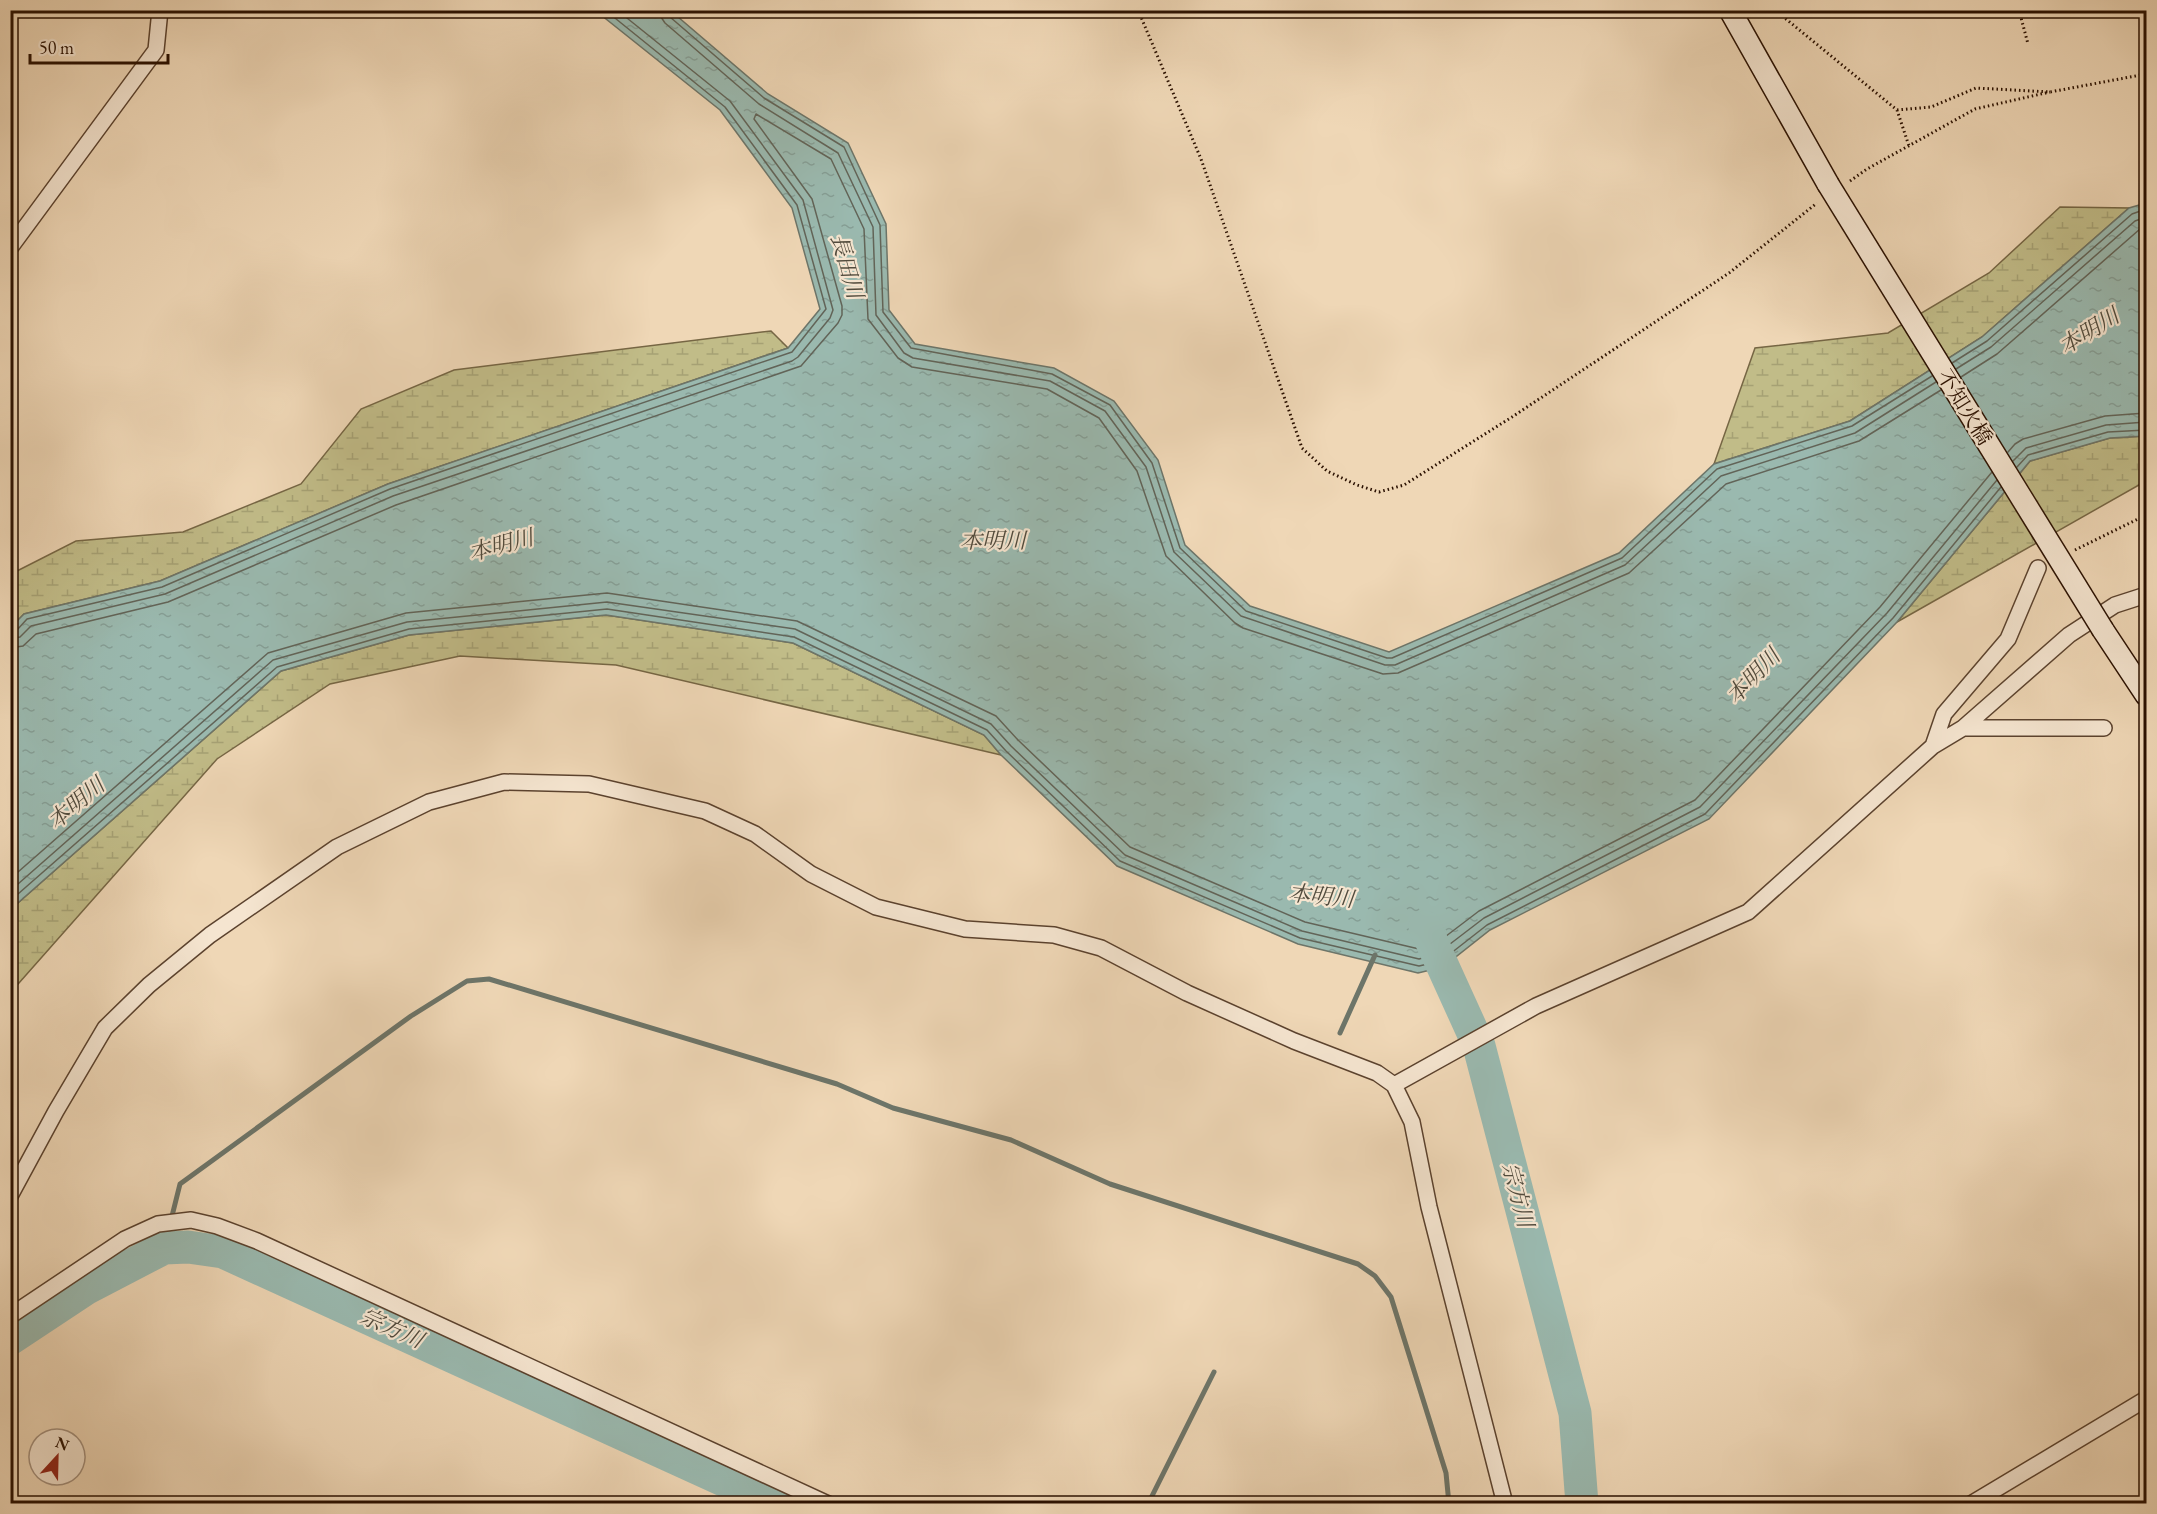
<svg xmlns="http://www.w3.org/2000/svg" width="2157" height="1514" font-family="'EB Garamond','Noto Serif JP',serif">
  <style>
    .wetland { fill: url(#wetland-marsh); stroke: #766644; stroke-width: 1.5 }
    .water { fill: url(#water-ripples); stroke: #6d7569; stroke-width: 1.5 }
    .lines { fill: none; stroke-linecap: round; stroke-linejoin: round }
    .shore { stroke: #626458; stroke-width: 1.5 }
    .stream { stroke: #6d7569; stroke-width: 5 }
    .river { stroke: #9ab9af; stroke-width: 33 }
    .street-casing { stroke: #5b422e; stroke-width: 18 }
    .secondary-casing { stroke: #2a1000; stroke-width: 24 }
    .path { stroke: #2a1000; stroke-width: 3; stroke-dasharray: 1.5 3; stroke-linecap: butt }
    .street { stroke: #f5e5d0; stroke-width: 15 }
    .secondary { stroke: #f5e5d0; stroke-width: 21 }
    .secondary-bridge-casing { stroke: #2a1000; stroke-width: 24; stroke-linecap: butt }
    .secondary-bridge { stroke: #f5e5d0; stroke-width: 21 }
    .labels { text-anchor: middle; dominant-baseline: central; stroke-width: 4.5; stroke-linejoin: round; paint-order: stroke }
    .street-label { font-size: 21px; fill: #2a1000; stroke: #f5e5d0 }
    .water-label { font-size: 22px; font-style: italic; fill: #514b3d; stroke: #f5e5d0 }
  </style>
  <defs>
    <pattern id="wetland-marsh" width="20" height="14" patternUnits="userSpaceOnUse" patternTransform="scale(1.5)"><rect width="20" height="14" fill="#c1bc88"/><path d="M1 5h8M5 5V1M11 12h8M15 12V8" fill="none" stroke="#a6a174"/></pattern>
    <pattern id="water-ripples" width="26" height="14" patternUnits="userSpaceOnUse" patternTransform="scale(1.5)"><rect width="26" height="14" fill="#9ab9af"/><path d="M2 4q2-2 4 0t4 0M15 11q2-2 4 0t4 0" fill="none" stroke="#859e95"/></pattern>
  </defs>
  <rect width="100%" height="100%" fill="#efd7b6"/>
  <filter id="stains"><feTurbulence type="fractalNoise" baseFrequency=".00333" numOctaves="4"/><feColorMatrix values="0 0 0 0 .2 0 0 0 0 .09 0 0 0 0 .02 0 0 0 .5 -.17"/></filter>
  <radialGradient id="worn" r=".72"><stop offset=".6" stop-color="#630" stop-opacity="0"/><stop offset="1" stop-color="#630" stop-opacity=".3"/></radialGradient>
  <path class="wetland" d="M2060,207L2129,208L1982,337L1850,421L1714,464L1755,348L1888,333L1989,273Z
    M771,331L788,348L388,484L160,581L24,614L11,628V574L76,541L183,532L301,484L361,409L454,370Z
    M2146,436V481L1897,622L2030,461L2110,438Z
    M606,615L793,643L984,735L1001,755L616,665L460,656L330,684L217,759L11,992V909L281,671L409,635Z"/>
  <path class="water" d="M596,11H671L768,94L848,143L886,224L889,310L915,344L1054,368L1114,401L1158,460L1185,545L1250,606L1389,652L1619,553L1714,464L1850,421L1982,337L2129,208L2146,203V436L2110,438L2030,461L1897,622L1709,819L1490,930L1443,967L1418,973L1298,944L1117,866L1001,755L984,735L793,643L606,615L409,635L281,671L11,909L10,628L24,614L160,581L388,484L788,348L820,309L792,208L720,110Z"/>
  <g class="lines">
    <path class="shore" d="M660,10L661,17L665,23L759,104L838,153L873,227L876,315L904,353L913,358L1050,381L1105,411L1146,467L1174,552L1241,616L1385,665H1395L1625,565L1721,476L1855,433L1936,382
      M668,10L670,17L764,98L844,147L880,225L883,312L911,348L1052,374L1110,405L1152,463L1180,548L1246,611L1387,658H1392L1622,558L1717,469L1852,426L1932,376
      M1952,363L1987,341L2132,214L2146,209
      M1956,369L1991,347L2135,221L2146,217
      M1961,377L1997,354L2140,229L2146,226
      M2008,452L2015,444L2023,439L2105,416L2146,413
      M2013,461L2026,448L2106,425L2146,422
      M2017,467L2028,455L2108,432L2146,430
      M10,632L17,630L27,619L162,587L390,489L792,352L826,309L797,205L725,107L605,10
      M10,639L20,637L31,626L165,594L393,496L792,361L798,357L830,318L833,310L803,200L730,101L617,10
      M10,648L23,646L36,634L168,602L396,505L801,366L838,323L842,315V306L812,199L754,119L756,114L831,159L864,229L868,319L898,358L912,367L1047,389L1099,418L1137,471L1166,556L1235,623L1243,628L1383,674L1398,673L1629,573L1726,484L1859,441L1941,390
      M10,879L268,653L406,613L607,593L797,621L996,716L1018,740L1130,847L1305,922L1419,949L1433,946L1479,911L1695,800L1880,607L1992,472
      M10,891L273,660L407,622L607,602L795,629L991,724L1011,746L1125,855L1302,931L1419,959L1437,954L1484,918L1700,807L1887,613L1997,480
      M10,901L277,667L409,629L607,609L794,637L987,730L1006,751L1120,861L1300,938L1419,966L1441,961L1487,925L1705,814L1893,618L2001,487"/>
    <path class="stream" d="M1340,1033L1375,955
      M164,1248L180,1184L411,1016L467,981L489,979L837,1084L893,1108L1011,1140L1110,1184L1358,1264L1375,1276L1391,1297L1446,1473L1449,1504
      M1148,1504L1214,1372"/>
    <path class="river" d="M1425,927L1479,1046L1575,1413L1582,1504
      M10,1339L87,1288L164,1248L188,1247L223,1252L776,1504"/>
    <g class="street-casing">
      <path id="street" d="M10,248L156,50L160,10
        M1963,728L2069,635L2115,605L2146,595
        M1933,746L1944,714L2008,639L2038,568
        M1394,1085L1536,1006L1748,912L1933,746L1963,728H2104
        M10,1196L56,1111L105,1028L149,985L210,935L337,847L429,802L504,782L589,784L705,811L755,834L811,874L876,907L965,929L1054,935L1101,948L1187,993L1294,1041L1377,1073L1394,1085L1412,1122L1429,1207L1505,1504
        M10,1316L125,1239L158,1224L191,1220L217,1226L257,1241L828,1504
        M1971,1504L2146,1399"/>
    </g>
    <g class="secondary-casing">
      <path id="secondary" d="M1730,10L1828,184
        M2103,630L2146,695"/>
    </g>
    <path class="path" d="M1138,10L1201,159L1302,448L1327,471L1357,485L1379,492L1404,485L1512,417L1729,273L1817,203
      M1775,10L1897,110L1909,146
      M2019,10L2028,44
      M1897,110L1931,107L1976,88L2050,92L2146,74
      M1850,181L1867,169L1975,109L2050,92
      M2075,550L2146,515"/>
    <use href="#street" class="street"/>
    <use href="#secondary" class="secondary"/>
    <g class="secondary-bridge-casing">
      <path id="secondary-bridge" d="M1828,184L2103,630"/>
    </g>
    <use href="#secondary-bridge" class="secondary-bridge"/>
  </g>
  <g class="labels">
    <g class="street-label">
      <text transform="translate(1965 407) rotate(58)">不知火橋</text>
    </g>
    <g class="water-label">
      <text transform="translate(847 266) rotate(74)">長田川</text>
      <text transform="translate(2089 331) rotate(-32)">本明川</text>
      <text x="993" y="540">本明川</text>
      <text transform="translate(501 545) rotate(-15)">本明川</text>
      <text transform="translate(1753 676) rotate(-46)">本明川</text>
      <text transform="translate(76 803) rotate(-40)">本明川</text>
      <text transform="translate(1321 896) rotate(6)">本明川</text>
      <text transform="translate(1518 1195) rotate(75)">宗方川</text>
      <text transform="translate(392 1328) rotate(24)">宗方川</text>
    </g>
  </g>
  <rect width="2157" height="1514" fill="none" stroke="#efd7b6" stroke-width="36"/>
  <rect x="12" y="12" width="2133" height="1490" fill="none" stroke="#2a1000" stroke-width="3"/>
  <rect x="18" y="18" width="2121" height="1478" fill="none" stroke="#2a1000" stroke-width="1.5"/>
  <g transform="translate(57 1457) rotate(22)"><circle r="28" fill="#f5e5d0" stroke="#a4907d" stroke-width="1.5"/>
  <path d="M0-4.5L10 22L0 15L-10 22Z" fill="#8f2418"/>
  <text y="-9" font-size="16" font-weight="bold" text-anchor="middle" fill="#2a1000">N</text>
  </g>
  <path d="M30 54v9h138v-9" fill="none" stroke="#2a1000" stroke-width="3"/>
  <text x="39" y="54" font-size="18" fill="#2a1000" stroke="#f5e5d0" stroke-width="4.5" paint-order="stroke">50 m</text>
  <rect width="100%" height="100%" filter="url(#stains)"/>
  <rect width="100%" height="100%" fill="url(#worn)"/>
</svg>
